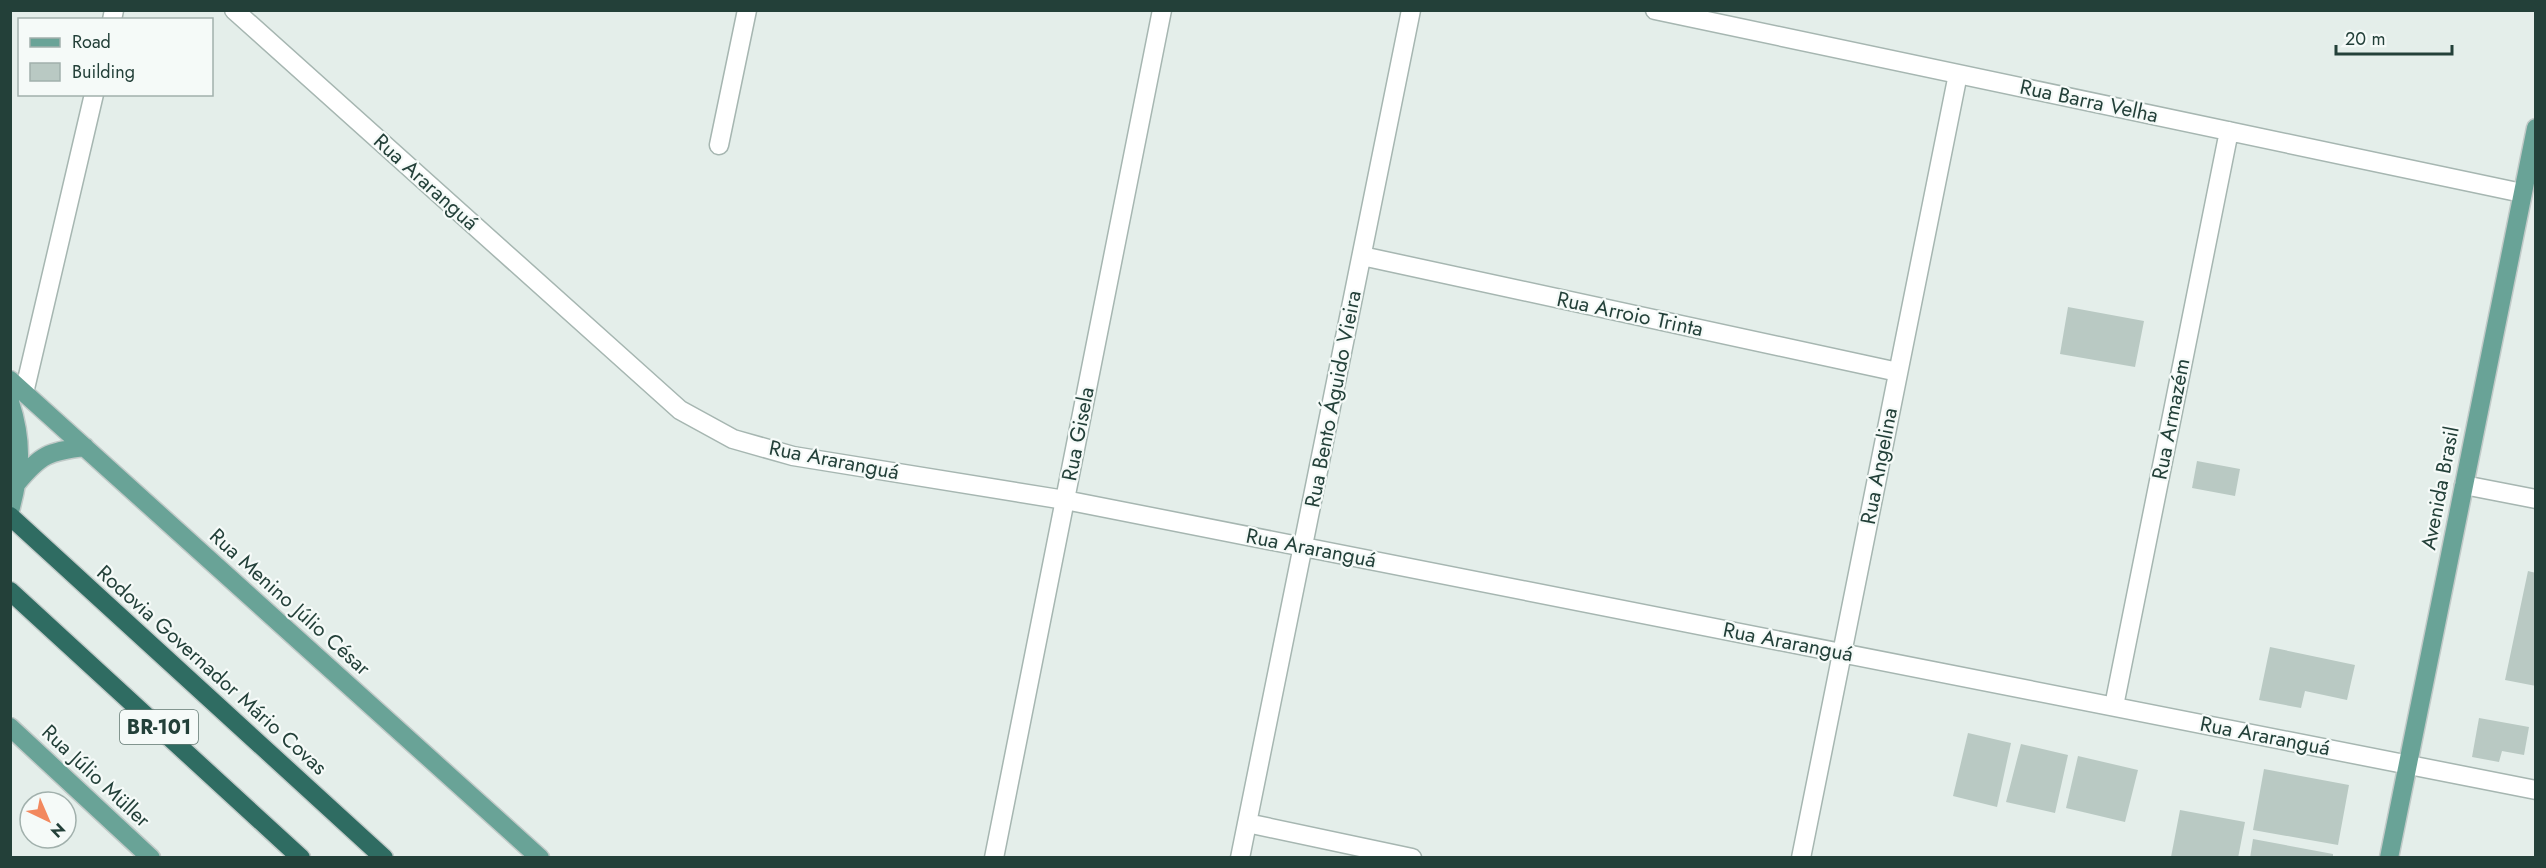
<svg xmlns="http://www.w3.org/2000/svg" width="2546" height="868" font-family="Jost,sans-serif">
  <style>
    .building { fill: #b9c9c3 }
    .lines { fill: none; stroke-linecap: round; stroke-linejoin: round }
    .minor-casing { stroke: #a6b6b1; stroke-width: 21 }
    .major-casing { stroke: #c1cac8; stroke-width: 21 }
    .highway-casing { stroke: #c1cac8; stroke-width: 21 }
    .minor { stroke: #fff; stroke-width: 18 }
    .major { stroke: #69a397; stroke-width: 18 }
    .highway { stroke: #2f6c62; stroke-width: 18 }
    .labels { text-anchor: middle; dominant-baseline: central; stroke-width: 4.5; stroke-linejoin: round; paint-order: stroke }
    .shield { fill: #f5faf8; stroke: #627872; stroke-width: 1.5 }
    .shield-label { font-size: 20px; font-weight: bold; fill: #234039 }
    .street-label { font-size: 21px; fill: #234039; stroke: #f5faf8 }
  </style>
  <rect width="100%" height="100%" fill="#e4eeea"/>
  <path class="building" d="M2068,307L2144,321L2135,367L2060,354Z
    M2197,461L2240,469L2235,496L2192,488Z
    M2528,571L2536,573V686L2505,680Z
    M2270,647L2355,665L2347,700L2305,691L2301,708L2259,700Z
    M2479,718L2529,727L2524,755L2502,751L2499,762L2472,757Z
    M1968,733L2011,743L1997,807L1953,796Z
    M2021,744L2068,755L2055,813L2006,802Z
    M2078,756L2138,770L2125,822L2066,808Z
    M2264,769L2349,785L2338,845L2253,830Z
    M2180,810L2245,822L2238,858L2171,857Z
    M2253,839L2333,854V858H2250Z"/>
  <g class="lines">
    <g class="minor-casing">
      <path id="minor" d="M234,10L680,410L733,439L793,456L1065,500L2536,790
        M1655,10L2522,193
        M112,20L114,10
        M719,145L747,10
        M1362,256L1898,372
        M24,393L94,94
        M2464,485L2536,499
        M2114,706L2229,131
        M1247,823L1412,858
        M994,858L1162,10
        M1240,858L1411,10
        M1801,858L1958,74"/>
    </g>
    <g class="major-casing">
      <path id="major" d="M10,380L540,858
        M10,402C23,442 21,470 10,511
        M17,483C40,455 49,451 85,447
        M10,727L151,858
        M2389,858L2536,128"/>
    </g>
    <g class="highway-casing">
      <path id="highway" d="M10,516L384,858
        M10,591L301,858"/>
    </g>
    <use href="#minor" class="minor"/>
    <use href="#major" class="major"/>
    <use href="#highway" class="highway"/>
  </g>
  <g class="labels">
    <rect class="shield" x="120" y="710" width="78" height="34" rx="4.5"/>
    <g class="shield-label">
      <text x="159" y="727">BR-101</text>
    </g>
    <g class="street-label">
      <text transform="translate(2089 101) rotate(12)">Rua Barra Velha</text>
      <text transform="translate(426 182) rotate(42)">Rua Araranguá</text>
      <text transform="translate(1630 314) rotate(12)">Rua Arroio Trinta</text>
      <text transform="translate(1333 399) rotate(-79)">Rua Bento Águido Vieira</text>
      <text transform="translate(2171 419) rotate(-79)">Rua Armazém</text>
      <text transform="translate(1078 434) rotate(-79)">Rua Gisela</text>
      <text transform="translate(834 460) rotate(11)">Rua Araranguá</text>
      <text transform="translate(1879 466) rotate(-79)">Rua Angelina</text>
      <text transform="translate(2440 488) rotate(-79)">Avenida Brasil</text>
      <text transform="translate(1311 548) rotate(11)">Rua Araranguá</text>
      <text transform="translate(290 602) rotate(42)">Rua Menino Júlio César</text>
      <text transform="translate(1788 642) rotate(11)">Rua Araranguá</text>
      <text transform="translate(212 670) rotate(42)">Rodovia Governador Mário Covas</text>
      <text transform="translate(2265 736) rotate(11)">Rua Araranguá</text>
      <text transform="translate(96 776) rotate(43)">Rua Júlio Müller</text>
    </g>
  </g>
  <rect width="2546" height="868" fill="none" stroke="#234039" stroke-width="24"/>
  <rect x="18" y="18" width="195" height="78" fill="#f5faf8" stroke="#a1b0ac" stroke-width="1.5"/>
  <rect x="30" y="38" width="30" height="9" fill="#69a397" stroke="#a1b0ac" stroke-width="1.5"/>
  <text x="72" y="48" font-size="18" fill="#234039">Road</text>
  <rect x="30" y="63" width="30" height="18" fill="#b9c9c3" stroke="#a1b0ac" stroke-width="1.5"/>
  <text x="72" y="78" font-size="18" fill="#234039">Building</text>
  <g transform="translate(48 820) rotate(136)"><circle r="28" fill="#f5faf8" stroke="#a1b0ac" stroke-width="1.5"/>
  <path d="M0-4.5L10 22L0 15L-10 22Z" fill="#f2885e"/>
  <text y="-9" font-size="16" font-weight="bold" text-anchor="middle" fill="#234039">N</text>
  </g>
  <path d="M2336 45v9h116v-9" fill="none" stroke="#234039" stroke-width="3"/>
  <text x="2345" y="45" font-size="18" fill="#234039" stroke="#f5faf8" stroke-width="4.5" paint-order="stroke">20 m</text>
</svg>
